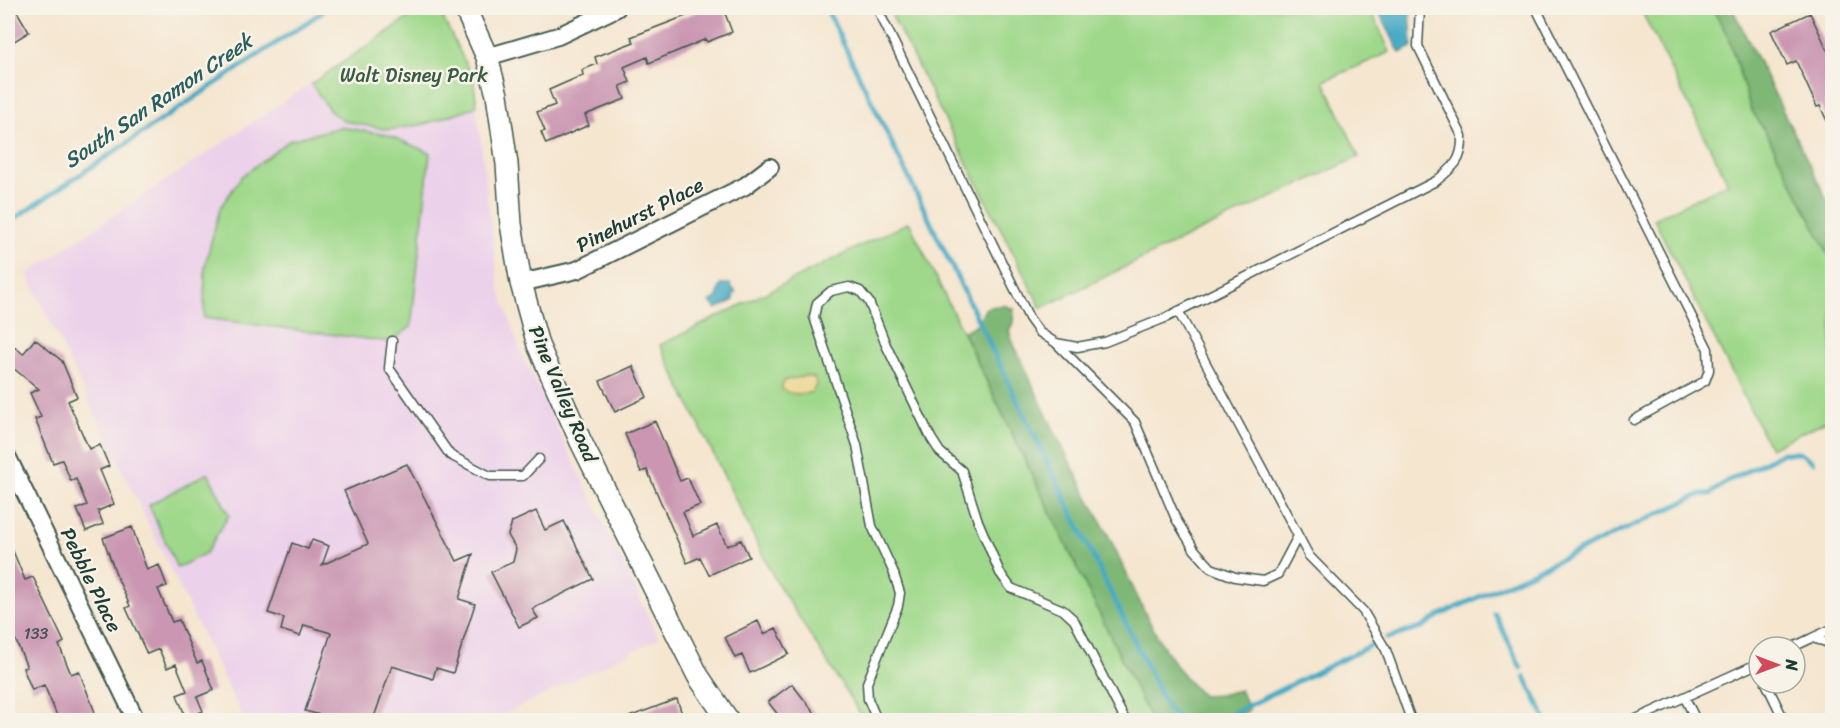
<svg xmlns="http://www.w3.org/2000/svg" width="1840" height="728" font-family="Sriracha,sans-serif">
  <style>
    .built { fill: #ecd1ea }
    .green { fill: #9fd88a; stroke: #5f8a5f; stroke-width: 1.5 }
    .forest { fill: #7fb876; stroke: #4f7a55; stroke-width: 1.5 }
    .sand { fill: #eeda9e; stroke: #868c69; stroke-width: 1.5 }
    .water { fill: #45aac4; stroke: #32747c; stroke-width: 1.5 }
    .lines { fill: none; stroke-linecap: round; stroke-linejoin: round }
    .stream { stroke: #45aac4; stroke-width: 5 }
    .building { fill: #ca96b2 }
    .service-casing { stroke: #3f564b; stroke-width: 11 }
    .minor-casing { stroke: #3f564b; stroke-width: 20 }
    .tertiary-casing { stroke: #3f564b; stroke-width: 24 }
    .service { stroke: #fff; stroke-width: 8 }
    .minor { stroke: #fff; stroke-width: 16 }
    .tertiary { stroke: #fff; stroke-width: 21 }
    .labels { text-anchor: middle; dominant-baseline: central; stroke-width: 5; stroke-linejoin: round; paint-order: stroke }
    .number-label { font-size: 16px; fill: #4a5354 }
    .park-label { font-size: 20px; fill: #395c45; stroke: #f7f3e8 }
    .street-label { font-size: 20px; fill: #1f3d34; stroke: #f7f3e8 }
    .water-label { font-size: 21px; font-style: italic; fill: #2a5e5f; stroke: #f7f3e8 }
  </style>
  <rect width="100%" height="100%" fill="#f7f3e8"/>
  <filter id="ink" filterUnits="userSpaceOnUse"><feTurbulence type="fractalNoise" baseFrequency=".0167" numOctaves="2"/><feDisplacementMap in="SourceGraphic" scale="12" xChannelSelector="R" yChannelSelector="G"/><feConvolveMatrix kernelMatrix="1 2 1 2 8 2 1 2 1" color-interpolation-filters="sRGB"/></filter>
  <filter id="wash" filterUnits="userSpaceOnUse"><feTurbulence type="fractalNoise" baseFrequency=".008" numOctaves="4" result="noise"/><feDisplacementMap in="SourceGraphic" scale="24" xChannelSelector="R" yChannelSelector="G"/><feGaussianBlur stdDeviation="1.35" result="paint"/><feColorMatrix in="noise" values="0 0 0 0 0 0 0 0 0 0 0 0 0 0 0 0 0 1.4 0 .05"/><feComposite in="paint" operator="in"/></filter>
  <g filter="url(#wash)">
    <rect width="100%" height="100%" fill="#f5e6d0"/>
    <path class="built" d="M423,8H438L473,78L499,288L522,355L659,638L493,720H244L27,274Z"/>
    <path class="green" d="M423,8H438L473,78L477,106L425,124L389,130L344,121L331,112L311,84Z
      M888,8H1370L1390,52L1324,81L1359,157L1191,235L1041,308Z
      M1640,8H1712L1727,34L1751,109L1769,138L1832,261V418L1770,448L1654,219L1728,183Z
      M341,127L388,135L430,153L411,327L390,342L204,318L205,265L220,208L242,176L290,140Z
      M909,222L1151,720H864L774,578L660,345Z
      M208,473L229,515L206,553L177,568L149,505Z"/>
    <path class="forest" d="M1712,8H1732L1832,210V261L1769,138L1751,109L1727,34Z
      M1003,305L1014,309L1013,324L1009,330C1012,346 1021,357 1027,372C1049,424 1075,473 1102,523C1132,579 1155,653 1203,696L1220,695L1240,690L1249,711L1230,720H1151L963,332L977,324L986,308Z"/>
    <path class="sand" d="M806,376L815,378L816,385L812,392C803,396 790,395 782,389V384L786,380Z"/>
    <path class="water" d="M1377,8H1410L1412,47L1400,53Z
      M721,284H730L736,293L733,295L734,300L716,309L710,302L717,297Z"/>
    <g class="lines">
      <path class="stream" d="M826,8L1168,710L1181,720
        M8,223L328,8
        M1495,614L1521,668
        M1387,638L1421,628L1440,615L1701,494H1710L1726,482L1782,453H1801L1813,462
        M1525,677L1546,720
        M1219,720L1374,644"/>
    </g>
    <g id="blocks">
      <path class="building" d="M8,8H15L29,32L8,45Z
        M694,8H723L732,32L707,42L706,39L649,63L647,57L624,67L630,82L620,86L625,99L585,115L589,125L546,144L541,132L545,131L537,112L555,105L549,90L583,75L582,70L597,64L595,57L634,42L631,37L696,12Z
        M1810,13L1833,62V134L1820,106L1817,107L1796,61L1787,65L1771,31Z
        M35,339L62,361L77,397L68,401L89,449L100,445L109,466L100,470L114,504L98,511L103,524L86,531L77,509L87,505L76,479L71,481L62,460L53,463L35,419L41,417L30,393L39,389L8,364V356L15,347L23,354Z
        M633,366L647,397L615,412L600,381Z
        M655,421L680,481L688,478L700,505L683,512L693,536L717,525L727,546L741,540L749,557L709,575L700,557L687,563L647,470L641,472L625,434Z
        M407,464L457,561L473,554L459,599L475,604L453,673L436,668L433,679L392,666L373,720H339L305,711L331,633L304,625L300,636L281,630L284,618L268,613L292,543L308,549L312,540L329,546L322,565L368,544L344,491Z
        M536,511L545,530L564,521L593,579L532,609L538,618L519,627L491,572L513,562L516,549L508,535L512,522Z
        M132,527L147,570L159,565L167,586L158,589L172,622L179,620L197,663L202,661L214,690L197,697L203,711L186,718L177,695L187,691L176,664L167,668L159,649L147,654L126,608L130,606L117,577L103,538Z
        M8,539L25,580L33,577L64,642L59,645L71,674L79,671L98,720H59L44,685L32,690L23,668L27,667L8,622Z
        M758,621L764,634L776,628L789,654L750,673L742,655L735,658L725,637Z
        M792,684L820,720H782L768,702Z
        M677,699L684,720H626V718Z"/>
    </g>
  </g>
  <g filter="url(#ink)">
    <use href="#blocks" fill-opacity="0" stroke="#3f564b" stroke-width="1.5"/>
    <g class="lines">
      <g class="service-casing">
        <path id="service" d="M877,8L1029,318L1039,332L1056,343L1077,347L1105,342L1165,318L1436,181C1454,167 1463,160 1462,136L1418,46L1420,8
          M1536,8L1708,349L1709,370L1705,381L1634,420
          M1178,311L1309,556L1363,611L1386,650L1411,720
          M392,341L389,368L450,455L490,476H523L539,459
          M1056,343L1135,422L1176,519L1194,549L1211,568L1235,577L1263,581L1278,574L1298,536
          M1812,638L1832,629
          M1793,647L1812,638L1826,642L1832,647
          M1766,683L1784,720
          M1685,698L1696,720
          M877,720L868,699L867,683L898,606L900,593L893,571L872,526L857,445L814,317L817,303L831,291L849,287L860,291L869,302L886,345L931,438L940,452L962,471L978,521L1000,573L1011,588L1063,610L1074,620L1125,720
          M1634,720L1759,663"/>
      </g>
      <g class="minor-casing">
        <path id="minor" d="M487,57L558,36L617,8
          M521,283L577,270L745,186L770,167
          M8,458L136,720"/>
      </g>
      <g class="tertiary-casing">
        <path id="tertiary" d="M465,8L487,57L497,95L507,164L511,224L521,283L538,345L581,442L698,676L728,720"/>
      </g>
      <use href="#service" class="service"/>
      <use href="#minor" class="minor"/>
      <use href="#tertiary" class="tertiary"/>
    </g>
  </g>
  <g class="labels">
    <g class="number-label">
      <text x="36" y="633">133</text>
    </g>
    <g class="park-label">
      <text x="414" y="75">Walt Disney Park</text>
    </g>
    <g class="street-label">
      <text transform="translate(640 215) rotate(-27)">Pinehurst Place</text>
      <text transform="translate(563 394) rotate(67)">Pine Valley Road</text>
      <text transform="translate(91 580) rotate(64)">Pebble Place</text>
    </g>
    <g class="water-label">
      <text transform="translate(158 101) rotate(-34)">South San Ramon Creek</text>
    </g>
  </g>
  <rect width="1840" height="728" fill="none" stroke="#f7f3e8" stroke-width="30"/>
  <g transform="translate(1777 665) rotate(90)"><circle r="28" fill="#f7f3e8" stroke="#a1aaa0" stroke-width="1.5"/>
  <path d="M0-4.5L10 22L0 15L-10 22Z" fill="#d1495b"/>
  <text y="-9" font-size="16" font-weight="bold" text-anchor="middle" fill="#1f3d34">N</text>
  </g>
</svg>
